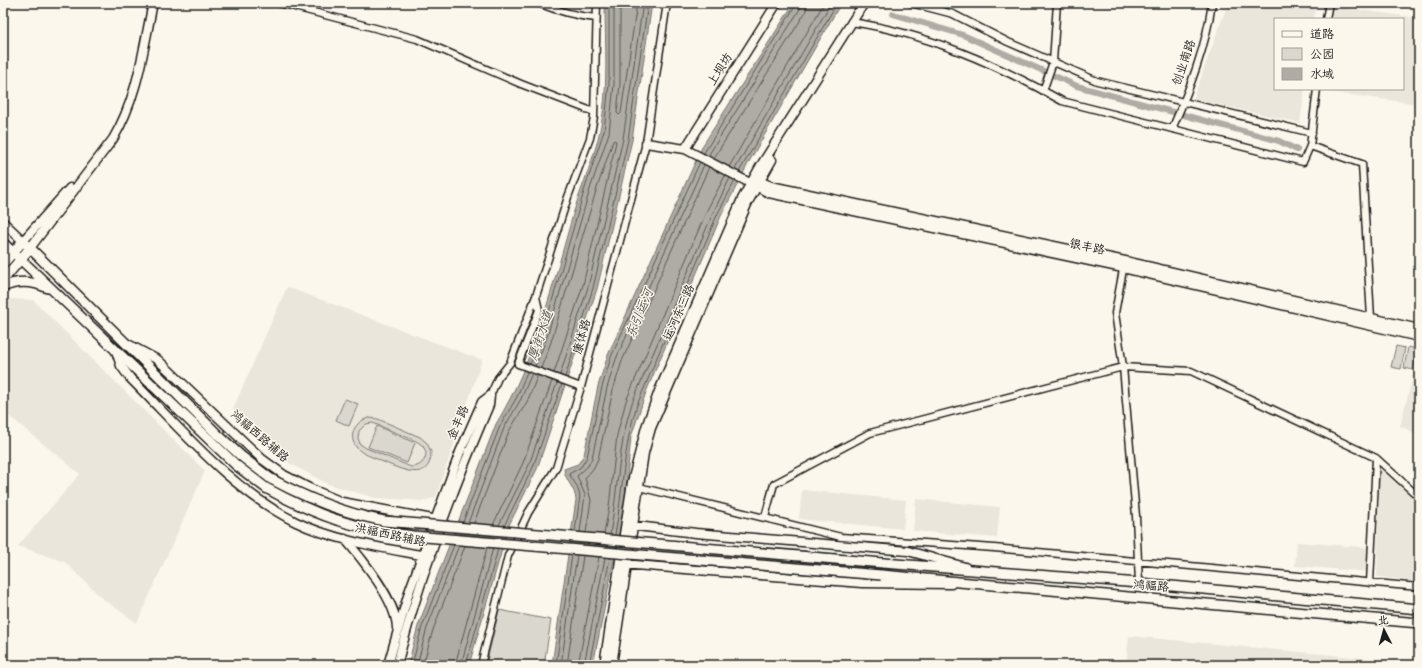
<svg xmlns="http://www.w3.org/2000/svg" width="1422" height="668" font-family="Dekko,'LXGW WenKai TC',sans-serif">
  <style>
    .built { fill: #eae6dc }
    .green { fill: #dad7ce; stroke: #7b7a75; fill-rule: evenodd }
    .water { fill: #afaca5; stroke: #74726e }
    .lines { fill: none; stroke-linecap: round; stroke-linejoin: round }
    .shore { stroke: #575653; stroke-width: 1 }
    .canal { stroke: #afaca5; stroke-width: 6 }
    .street-casing { stroke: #1c1c1c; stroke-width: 9 }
    .secondary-casing { stroke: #1c1c1c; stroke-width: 11 }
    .primary-casing { stroke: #1c1c1c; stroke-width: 12 }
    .street { stroke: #fbf7ec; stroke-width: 6 }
    .secondary { stroke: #fbf7ec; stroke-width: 8 }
    .primary { stroke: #fbf7ec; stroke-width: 9 }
    .primary-bridge-casing { stroke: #1c1c1c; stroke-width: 12; stroke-linecap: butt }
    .primary-bridge { stroke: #fbf7ec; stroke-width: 9 }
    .labels { text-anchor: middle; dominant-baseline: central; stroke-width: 3; stroke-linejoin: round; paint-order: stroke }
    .street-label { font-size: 12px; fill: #1c1c1c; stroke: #fbf7ec }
    .water-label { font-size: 13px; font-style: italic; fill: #575653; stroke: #fbf7ec }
  </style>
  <rect width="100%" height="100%" fill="#fbf7ec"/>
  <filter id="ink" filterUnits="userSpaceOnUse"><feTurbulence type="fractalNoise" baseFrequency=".025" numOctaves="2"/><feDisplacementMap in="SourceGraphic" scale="8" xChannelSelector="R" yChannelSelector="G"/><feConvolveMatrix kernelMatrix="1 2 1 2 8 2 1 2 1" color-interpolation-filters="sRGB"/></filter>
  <g filter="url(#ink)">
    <path class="built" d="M552,3H593L592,13L553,4Z
      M1228,3H1316L1314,19H1275V89H1305L1300,123L1193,99Z
      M1330,6L1419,18V104L1319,91V89H1403V19H1328Z
      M287,287L482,360L436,497L424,501L375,498L328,484L285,461L266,446L233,409Z
      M9,299L33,300L205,471L137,623L103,599L65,562L18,546L80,474L3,411V306Z
      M1419,352V435L1400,426Z
      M1379,463L1419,502V582L1377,577Z
      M802,490L906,500L903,529L799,519Z
      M916,499L1000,507L997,538L913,531Z
      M1297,542L1374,548L1372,572L1295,566Z
      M1129,636L1419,663V665H1126Z"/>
    <path class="green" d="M1396,346L1405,348L1401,369L1391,367Z
      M1408,347L1418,349L1413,370L1404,368Z
      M345,399L358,404L349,426L336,420Z
      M369,418L378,419L420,437L427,443L431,452C431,485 398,468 381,461C374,457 363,455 357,448C347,436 355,421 369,418ZM373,423L418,442L423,446L426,452C426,461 420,467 411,467L366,448L360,444L358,438L359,431L366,424Z
      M377,426L415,443L407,463L368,447Z
      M499,610L551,620L544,665H486Z"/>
    <path class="water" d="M605,3H652L632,140L597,289L537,469L509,525L469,665H408L418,626L496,424C536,358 553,284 574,211C582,185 595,156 600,130C609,90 605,44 605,3Z
      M794,3H841L750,160L721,216L646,392L631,437L624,509L593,665H552L576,500C575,487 565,481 564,469L578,464L584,455L598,386L608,355L703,145Z"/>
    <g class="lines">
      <path class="shore" d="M620,3V84L617,113L619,115L621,113L637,3
        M704,153L797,3
        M708,156L800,9L802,3
        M714,158L805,13L808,3
        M729,167L824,3
        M735,169L831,3
        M739,172L837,3
        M530,364L541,339L585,188L604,131L609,84V3
        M535,366L546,340L590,189L609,133L614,84V3
        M541,368L551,342L596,191L613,141L615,140L616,142L583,285L554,373
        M560,375L588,287L623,139L643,3
        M565,377L593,288L628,140L648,3
        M463,522L500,426L517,397L527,372
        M468,523L504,428L521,399L532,373
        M474,523L509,431L527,402L538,375
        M493,525L523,463L552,381
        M499,525L529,465L557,383
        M504,526L533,467L562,384
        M575,532L580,496L577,486L569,474L581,467L587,457L602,387L611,357L700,162
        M580,532L585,495L577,476L588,466L592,458L607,388L616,359L704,165
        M586,533L591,500L585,478L593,469L598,459L613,390L622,361L709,167
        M604,534L609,507L617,435L626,401L707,210L725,176
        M610,534C618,491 618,446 632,403L713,213L730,178
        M615,535C623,492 623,447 637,405L717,215L735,181
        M412,665L422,627L454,545
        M417,665L427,628L459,545
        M423,665L433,630L465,546
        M455,665L487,548
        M461,665L493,548
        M466,665L498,549
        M556,665L572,555
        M561,665L577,555
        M567,665L583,556
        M578,665L599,557
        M584,665L605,558
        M589,665L610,558"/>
      <path class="canal" d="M893,14L963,35L1077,86L1279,141L1297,150"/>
      <g class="street-casing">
        <path id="street" d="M279,3L417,39L521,84L594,112
          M538,3C558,11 575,16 596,18
          M911,3L953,14L1008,42L1097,81L1312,133
          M1326,19L1329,3
          M851,22C926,33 996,64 1062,101L1303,162L1310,146
          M1317,89L1310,146L1362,164L1371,318
          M1043,91L1053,62L1057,3
          M1172,129C1190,88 1206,47 1212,3
          M1124,264L1115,313L1123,367L1136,516L1139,583
          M536,297L539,310L518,364L581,387
          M490,396L498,378L510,363L536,296L568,197L590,138L594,117L597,3
          M639,487L841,537L994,548L1419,587
          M765,517L774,484L870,433L1123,367L1191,371L1376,458L1419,497
          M1370,583L1376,458
          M481,665L508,556L528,513L556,468L581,387L646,143L667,3"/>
      </g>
      <g class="secondary-casing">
        <path id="secondary" d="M646,143L685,149L769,193L1123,268L1419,337
          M685,149L777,3
          M759,181L771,186L1125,261L1419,329
          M3,222L23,241L70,188
          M3,242L13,252
          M30,248L113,139C138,97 143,50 153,3
          M128,344L158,360L262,459L284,475L309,488L342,502L443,521
          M116,351L121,366L130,378C181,429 231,490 296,522C338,542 386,548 431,557
          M628,525L696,533L908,551L965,567
          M345,539C363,560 396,600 397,628
          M622,564L862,583L951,584
          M388,665L409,592L460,452L482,402L490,396
          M397,665C420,576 453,489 489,405L490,396
          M604,665L632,482L646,427L659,391L742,199L760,167L864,3
          M612,665L644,453L651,428L748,202L772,160"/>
      </g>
      <g class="primary-casing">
        <path id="primary" d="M13,252L236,465L266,488
          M3,264L23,241L216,433L241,456L271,479
          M3,280L30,248
          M3,287C18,280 33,281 48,288
          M883,563L1139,583L1419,609
          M881,575L1419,623"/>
      </g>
      <use href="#street" class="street"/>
      <use href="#secondary" class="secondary"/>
      <use href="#primary" class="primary"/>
      <g class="primary-bridge-casing">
        <path id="primary-bridge" d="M271,479C308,499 343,513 384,521L883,563
          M266,488C319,517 353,528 413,536L881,575"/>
      </g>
      <use href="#primary-bridge" class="primary-bridge"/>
    </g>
  </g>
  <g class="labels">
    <g class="street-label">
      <text transform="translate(1185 63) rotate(-71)">创业南路</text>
      <text transform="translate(721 70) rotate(-58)">上坝坊</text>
      <text transform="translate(1087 248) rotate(12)">银丰路</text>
      <text transform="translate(680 313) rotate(-66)">运河东三路</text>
      <text transform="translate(583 337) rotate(-75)">康体路</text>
      <text transform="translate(459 423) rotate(-66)">金丰路</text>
      <text transform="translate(259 437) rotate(41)">鸿福西路辅路</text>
      <text transform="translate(390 536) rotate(12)">洪福西路辅路</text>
      <text transform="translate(1151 587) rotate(5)">鸿福路</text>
    </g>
    <g class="water-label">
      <text transform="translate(641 314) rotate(-68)">东引运河</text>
      <text transform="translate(542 336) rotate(-71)">厚街水道</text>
    </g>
  </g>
  <rect width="1422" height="668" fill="none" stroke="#fbf7ec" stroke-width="16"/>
  <rect x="8" y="8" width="1406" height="652" fill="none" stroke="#1c1c1c" stroke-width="1.5" filter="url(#ink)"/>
  <rect x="1274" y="18" width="130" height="72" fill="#fbf7ec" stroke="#a29f99"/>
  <rect x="1282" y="31" width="20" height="6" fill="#fbf7ec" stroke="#a29f99"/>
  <text x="1310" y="38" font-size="12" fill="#1c1c1c">道路</text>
  <rect x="1282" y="48" width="20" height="12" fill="#dad7ce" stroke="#a29f99"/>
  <text x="1310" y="58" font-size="12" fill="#1c1c1c">公园</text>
  <rect x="1282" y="68" width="20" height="12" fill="#afaca5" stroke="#a29f99"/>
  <text x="1310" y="78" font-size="12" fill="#1c1c1c">水域</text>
  <g transform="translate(1384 630) rotate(354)" stroke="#fbf7ec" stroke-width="3" paint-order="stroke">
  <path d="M0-3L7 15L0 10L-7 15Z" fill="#1c1c1c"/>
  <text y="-6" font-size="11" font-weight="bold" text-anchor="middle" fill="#1c1c1c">北</text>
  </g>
</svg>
